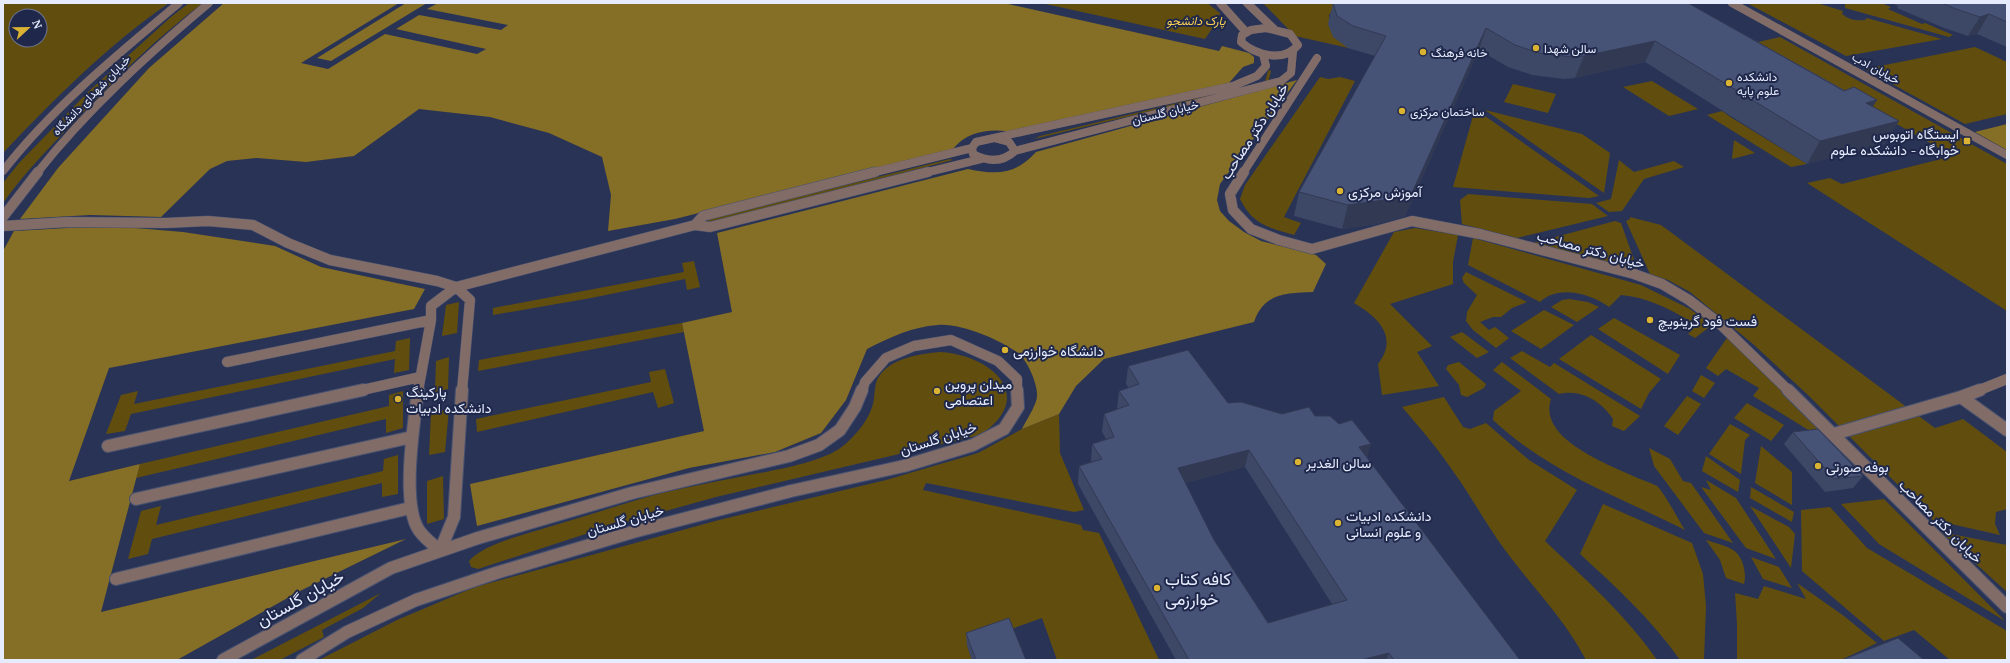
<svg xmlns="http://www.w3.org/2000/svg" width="2010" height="663" font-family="'PT Serif',Vazirmatn,serif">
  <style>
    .green { fill: #614e0f; fill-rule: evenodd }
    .forest { fill: #856e26 }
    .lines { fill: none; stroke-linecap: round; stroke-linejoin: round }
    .minor-far2-casing { stroke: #475170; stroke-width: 8 }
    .minor-far1-casing { stroke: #475170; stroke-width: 11 }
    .minor-casing { stroke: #475170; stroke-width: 14 }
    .minor-far2 { stroke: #816c68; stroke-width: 8 }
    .minor-far1 { stroke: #816c68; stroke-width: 10 }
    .minor { stroke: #816c68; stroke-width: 12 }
    .wall { fill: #3d4766; fill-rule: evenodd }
    .shaded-wall { fill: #323953 }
    .building { fill: #475277; stroke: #323953; fill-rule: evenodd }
    .poi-dot { fill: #dab333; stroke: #1f284a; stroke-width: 1.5 }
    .labels { text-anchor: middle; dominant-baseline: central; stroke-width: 4; stroke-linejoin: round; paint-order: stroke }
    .far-park-label { font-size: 12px; font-style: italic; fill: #fcd253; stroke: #1f284a }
    .far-poi-label { font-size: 12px; fill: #e6ecfe; stroke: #1f284a; text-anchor: start }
    .far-street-label { font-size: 12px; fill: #e6ecfe; stroke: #1f284a }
    .street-label { font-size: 14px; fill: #e6ecfe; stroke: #1f284a }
    .poi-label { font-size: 14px; fill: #e6ecfe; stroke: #1f284a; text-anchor: start }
    .near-poi-label { font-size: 17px; fill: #e6ecfe; stroke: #1f284a; text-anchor: start }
    .near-street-label { font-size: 17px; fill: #e6ecfe; stroke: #1f284a }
  </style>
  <rect width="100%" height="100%" fill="#293355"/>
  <path class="green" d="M3,3H169C108,45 54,99 3,153ZM16,16H40V40H16Z
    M189,3H203C157,37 115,79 75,121C50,147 24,173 3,203V183L19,163L89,91L171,17Z
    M1041,3H1207L1220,13L1218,20L1205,39Z
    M1263,3H1346L1334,9L1329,15L1330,23L1371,53L1295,36Z
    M1747,3H1817L1843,11L1842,14C1849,20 1857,21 1865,20L1867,18L1942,39L1846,56Z
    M1845,3H1881L1891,7L1888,9L1922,24L1925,23L1953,35L1949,37L1845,8Z
    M1780,37L2007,164V311L1807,183L1830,178L1842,184L1953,156L1754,43Z
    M1975,47L2007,62V114L1965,124L1865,69Z
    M1269,70L1271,71L1268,83L1034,139L1040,136L1265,82L1268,71Z
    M1320,77L1328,79L1340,77L1355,81L1284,217L1301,223L1294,235C1268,227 1253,225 1240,199L1245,185Z
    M1652,81L1698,109L1669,116L1623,87Z
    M1513,84L1556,94L1548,113L1504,102Z
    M1475,109L1599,196L1589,198L1453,187Z
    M1485,110L1582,134L1610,153L1604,193Z
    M1722,111L1732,118L1807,164L1791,167L1707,115Z
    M1734,140L1755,153L1732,159Z
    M950,159L953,160L712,222L707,221L710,219Z
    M1619,160L1634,172L1674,161L1684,167L1644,179L1622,211L1609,212L1596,203L1611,199Z
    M1468,194L1592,204L1608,216L1517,238L1462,224L1460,200Z
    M1630,217L1661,225L1935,428L1963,419L2007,452V509L1996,512L1995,524L2000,535L1933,520L1809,396L1753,344L1690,292L1668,280L1650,274L1626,221L1630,219Z
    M1615,221L1621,223L1638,271L1533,243Z
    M1415,228L1458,235L1453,262V284L1390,304L1432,346L1417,352L1439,386L1382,395L1378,364C1399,337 1378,317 1354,303L1394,232Z
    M1473,238L1641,285L1690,309L1712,325L1695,338L1688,334L1693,329L1685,326L1690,321C1668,308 1646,297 1621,295L1609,307C1591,294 1559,284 1540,302L1468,265Z
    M694,261L700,287L687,290L685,279L591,298L493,315V308L684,272L682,263Z
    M1466,272L1527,302L1512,308L1501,317H1493L1480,322L1489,330L1495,327L1509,338L1496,348L1473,330L1466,321L1467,312L1477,295L1464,283L1462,278Z
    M1569,299L1588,302L1599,307L1577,322L1551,307L1562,300Z
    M459,302L457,333L442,336L446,305Z
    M1544,310L1574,325L1541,349L1511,331Z
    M1614,318L1680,355L1668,374L1598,329Z
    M682,323L684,332L478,371L479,360Z
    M1462,332L1489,352L1477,358L1450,337Z
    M1591,335L1661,379L1649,393L1641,409L1559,359Z
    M410,338L409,370L394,373L395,359L131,414L125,431L106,434L121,395L138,391L134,404L395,351L396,341Z
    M1727,338L1792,399L1821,430L1810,431L1753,396L1759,388L1726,369L1718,376L1706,368Z
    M1522,351L1550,367L1554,363L1640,416L1624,431L1612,426L1613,419C1601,401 1581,389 1559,394L1510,358Z
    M940,352C992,355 1038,397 980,435L716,497L601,529L478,569L471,567L469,561C484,544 523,535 545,528C585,517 626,502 666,492C689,487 712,482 734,478C763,472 814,465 839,449C853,439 868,422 873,404C875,396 874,385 878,378C890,358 919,354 940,352Z
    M449,357L448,389L435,392L436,361Z
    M1459,362L1486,384L1484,388L1467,397L1461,395L1459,385L1446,369L1448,365Z
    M1502,362L1551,399C1537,440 1613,466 1640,479C1645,481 1652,483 1657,486C1664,492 1679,521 1685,530C1616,495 1551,474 1493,420L1494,411L1521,391L1493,370Z
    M665,369L674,403L658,408L653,392L477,432L476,419L651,382L649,372Z
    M1701,375L1715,383L1704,398L1692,391Z
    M403,391V428L386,433V419L136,478L140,464L389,406V395Z
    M1687,396L1701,404L1678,435L1664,426Z
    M1444,397L1463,427L1470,429L1486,423L1529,460L1577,490L1545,541C1583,577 1627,616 1657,660H1586C1565,619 1532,587 1505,550C1487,526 1473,499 1455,474C1439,450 1421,429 1402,407Z
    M1747,403L1784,425L1771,441L1734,418Z
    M449,409L445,452L429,455L431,413Z
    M1059,414L1060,453L1084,510L1074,512L926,483L923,490L1081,525L1083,530L1099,533L1159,660H1057L1042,618L967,645L972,660H319L397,620L475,587L719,520L886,480L978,453L1022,429Z
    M1730,424L1750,435L1745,440L1741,474L1709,454Z
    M1761,446L1792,472V505L1755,483Z
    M1649,448L1670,459L1683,481L1691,483L1733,543L1704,533L1654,466Z
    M398,455V494L382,497V483L152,539L148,554L128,559L141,511L161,506L156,525L383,471L384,459Z
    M1706,456L1740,480L1738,492L1702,471Z
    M443,476L444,519L427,524V481Z
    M1706,480L1736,498L1776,559L1746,548L1701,487L1711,490Z
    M1751,487L1794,512L1792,522L1750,498Z
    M1884,499L2005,621L1879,544L1841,504Z
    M1603,504L1692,543L1703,574L1706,606L1704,660H1680C1652,620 1616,587 1580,554Z
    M1750,506L1789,527L1795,534L1791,568Z
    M1830,507L1867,548L2007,631V660H1950L1914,630L1884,641L1802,571L1801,510Z
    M1941,532L2007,545V592Z
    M1706,540C1715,543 1725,545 1733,550C1743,556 1747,574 1744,584L1726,578L1720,560Z
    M1751,557L1779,567L1792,588L1763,579Z
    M1797,583L1844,616L1877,643L1841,660H1737V624L1735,593L1758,599L1764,586L1806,599Z
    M381,593L363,608L322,630L324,637L280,660H251Z"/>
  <path class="forest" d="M224,3H399L301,63L328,69L385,34L477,54L486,49L396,29L419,15L501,30L508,25L427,9L438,3H1004L1219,51L1222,46L1249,53L1254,57V63L1243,67L1229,83L1018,133C995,128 969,129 953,149L675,219L608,231L611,195L602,157L549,133L490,117L419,109L354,156L306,162L257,158L227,161L210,169L161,217L90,215L20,219L58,168L149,68Z
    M406,3H427L331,61L317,58Z
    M1297,80L1220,184L1217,200L1220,211L1229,221L1244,232L1261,241L1316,255L1326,264L1313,292C1286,293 1264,293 1254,322L1104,359L1076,386L1059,414L1022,429C1026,421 1037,404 1037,396C1038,384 1027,360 1018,353C1000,340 961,323 938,325C911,327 891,337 867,349L846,400L821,433L775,452L689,468L477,526L470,484L704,431L682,323L732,312L717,233L968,169C998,175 1015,175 1036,152Z
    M2007,124V150L1975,132Z
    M124,227L183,232L275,246L321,267L425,289L414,309L109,368L69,481L140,464L101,612L406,539L300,591L177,660H3V251L14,231L67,228Z"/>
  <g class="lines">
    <g class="minor-far2-casing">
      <path id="minor-far2" d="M1220,3L1246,32
        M1247,3L1274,29
        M1732,3L2007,155
        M1266,28L1290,34L1298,45C1284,63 1256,55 1241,42L1242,35L1251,30Z
        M994,138L1233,86L1257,76L1266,66L1263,54
        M994,138L1009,142L1015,151C1002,163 988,162 973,154L972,148L976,142Z
        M1015,151L1281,81L1291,73L1293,51
        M3,171C53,107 117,55 179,3
        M37,173C87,110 147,55 209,3
        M871,173L972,148
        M924,173L981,159
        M1243,173L1317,58"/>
    </g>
    <g class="minor-far1-casing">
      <path id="minor-far1" d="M1244,172L1230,194L1233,210L1251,229L1279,240L1312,249L1412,221L1480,234L1634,274L1662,284L1689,300L1719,323L1789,391
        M3,217L38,172
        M695,225L710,227L928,172
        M3,226L67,222L166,223L208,221L253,225L288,243L330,260L437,281L456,287
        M456,287L470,300L462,391
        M456,287L695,225L703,216L875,172
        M227,362L431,320
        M358,391L420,377
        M418,391L431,320V306L456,287
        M862,391L865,382L886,358L914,346L951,340L998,361L1017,379V391
        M1977,391L2007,379"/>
    </g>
    <g class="minor-casing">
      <path id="minor" d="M418,390C414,423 402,498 417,527C421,536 433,544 440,551L454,517L462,390
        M1788,390L2007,607
        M1980,390L1961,397L2007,430
        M1834,434L1961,397
        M108,446L363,390
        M136,499L412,437
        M116,579L410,508
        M223,660L391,568L478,538L632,493L789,456L819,445L840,430L855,407L862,390
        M302,660L347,632L416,600L496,573L633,532L791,491L904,466L973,445L1004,429L1018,407L1017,390"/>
    </g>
    <use href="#minor-far2" class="minor-far2"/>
    <use href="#minor-far1" class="minor-far1"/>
    <use href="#minor" class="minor"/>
  </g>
  <path class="wall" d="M1333,3H1688L1873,106L1885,144L1807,164L1645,62L1575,78L1564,79L1532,75L1508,67L1479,50L1405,216L1377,224L1342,229L1294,216L1299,192L1375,56L1348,48L1333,37L1328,24Z
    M1892,3H2007V47L1977,34L1968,36L1944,28L1897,8L1898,6Z
    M1128,366L1228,403L1282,414L1315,416L1367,458L1520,660H1176L1078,484L1079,466L1091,462L1092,444L1106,439L1102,432L1104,414L1117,409L1119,391L1129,388L1126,384ZM1245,467L1332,604L1268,623L1214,540L1185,483Z
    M1793,432L1863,476L1853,488L1825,492L1784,444Z
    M966,633L1026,660H972L967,645Z"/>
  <path class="shaded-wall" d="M1989,14L1977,34L1968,36L1980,17Z
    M1486,28L1479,50L1405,216L1377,224L1342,229L1348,205Z
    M1655,41L1645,62L1575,78L1584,56Z
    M1877,100L1863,122L1866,103Z
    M1899,121L1885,144L1807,164L1820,141Z
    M1371,444L1366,462L1359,447Z
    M1249,450L1245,467L1175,486L1178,468Z
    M1389,653L1386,660H1361Z"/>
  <path class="building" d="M1333,3H1688L1844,91L1854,87L1877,100L1866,103L1899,121L1820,141L1655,41L1584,56L1572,57L1539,53L1515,45L1486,28L1412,193L1384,200L1348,205L1299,192L1386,36L1353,26L1337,16Z
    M1942,3H2007V22L1989,14L1980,17L1956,9Z
    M1188,350L1228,403L1241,402L1282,414L1309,407L1315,416H1330L1339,424L1352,420L1371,444L1359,447L1520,660H1394L1389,653L1361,660H1189L1079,466L1102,459L1092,444L1114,437L1104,414L1129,405L1119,391L1139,384L1128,366ZM1249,450L1347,600L1268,623L1214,540L1178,468Z
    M1818,429L1863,476L1834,479L1793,432Z
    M1009,618L1026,660H976L966,633Z
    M1898,638L1924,660H1842Z"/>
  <g class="poi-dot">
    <circle cx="1536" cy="48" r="4"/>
    <circle cx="1423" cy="52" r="4"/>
    <circle cx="1729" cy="83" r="4"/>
    <circle cx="1402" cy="111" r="4"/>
    <rect x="1963" y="137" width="8" height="8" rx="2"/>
    <circle cx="1340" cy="191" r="4"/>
    <circle cx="1650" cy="320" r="4"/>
    <circle cx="1005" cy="350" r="4"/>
    <circle cx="937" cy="391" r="4"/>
    <circle cx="398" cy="399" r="4"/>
    <circle cx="1298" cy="462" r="4"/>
    <circle cx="1818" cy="466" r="4"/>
    <circle cx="1338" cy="523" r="4"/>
    <circle cx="1157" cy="588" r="4"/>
  </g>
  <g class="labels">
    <g class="far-park-label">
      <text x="1196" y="20">پارک دانشجو</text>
    </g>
    <g class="far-poi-label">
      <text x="1544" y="48">سالن شهدا</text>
      <text x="1431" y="52">خانه فرهنگ</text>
      <text x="1737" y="76">دانشکده<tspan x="1737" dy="14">علوم پایه</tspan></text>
      <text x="1410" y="111">ساختمان مرکزی</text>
    </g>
    <g class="far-street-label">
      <text transform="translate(1876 68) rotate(29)">خیابان ادب</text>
      <text transform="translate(91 95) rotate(-46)">خیابان شهدای دانشگاه</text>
      <text transform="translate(1165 112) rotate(-14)">خیابان گلستان</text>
    </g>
    <g class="street-label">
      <text transform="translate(1254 131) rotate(-57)">خیابان دکتر مصاحب</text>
      <text transform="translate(1591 249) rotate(15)">خیابان دکتر مصاحب</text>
      <text transform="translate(938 438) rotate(-18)">خیابان گلستان</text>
      <text transform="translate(625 520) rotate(-16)">خیابان گلستان</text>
      <text transform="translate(1941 521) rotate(45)">خیابان دکتر مصاحب</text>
    </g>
    <g class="poi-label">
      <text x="1959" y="133" text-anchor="end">ایستگاه اتوبوس<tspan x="1959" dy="16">خوابگاه - دانشکده علوم</tspan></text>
      <text x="1348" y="191">آموزش مرکزی</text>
      <text x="1658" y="320">فست فود گرینویچ</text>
      <text x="1013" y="350">دانشگاه خوارزمی</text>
      <text x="945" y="383">میدان پروین<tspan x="945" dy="16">اعتصامی</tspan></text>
      <text x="406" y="391">پارکینگ<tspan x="406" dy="16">دانشکده ادبیات</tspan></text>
      <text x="1306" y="462">سالن الغدیر</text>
      <text x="1826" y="466">بوفه صورتی</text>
      <text x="1346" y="515">دانشکده ادبیات<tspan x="1346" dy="16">و علوم انسانی</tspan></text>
    </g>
    <g class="near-poi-label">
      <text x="1165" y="578">کافه کتاب<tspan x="1165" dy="20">خوارزمی</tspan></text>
    </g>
    <g class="near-street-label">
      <text transform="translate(300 598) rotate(-29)">خیابان گلستان</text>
    </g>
  </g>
  <rect width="2010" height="663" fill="none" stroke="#e6ecfe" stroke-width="8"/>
  <g transform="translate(28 28) rotate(68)"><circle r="19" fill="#1f284a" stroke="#6f7692"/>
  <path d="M0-3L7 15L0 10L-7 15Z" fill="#dab333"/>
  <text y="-6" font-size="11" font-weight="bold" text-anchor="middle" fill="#e6ecfe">N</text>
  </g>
</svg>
